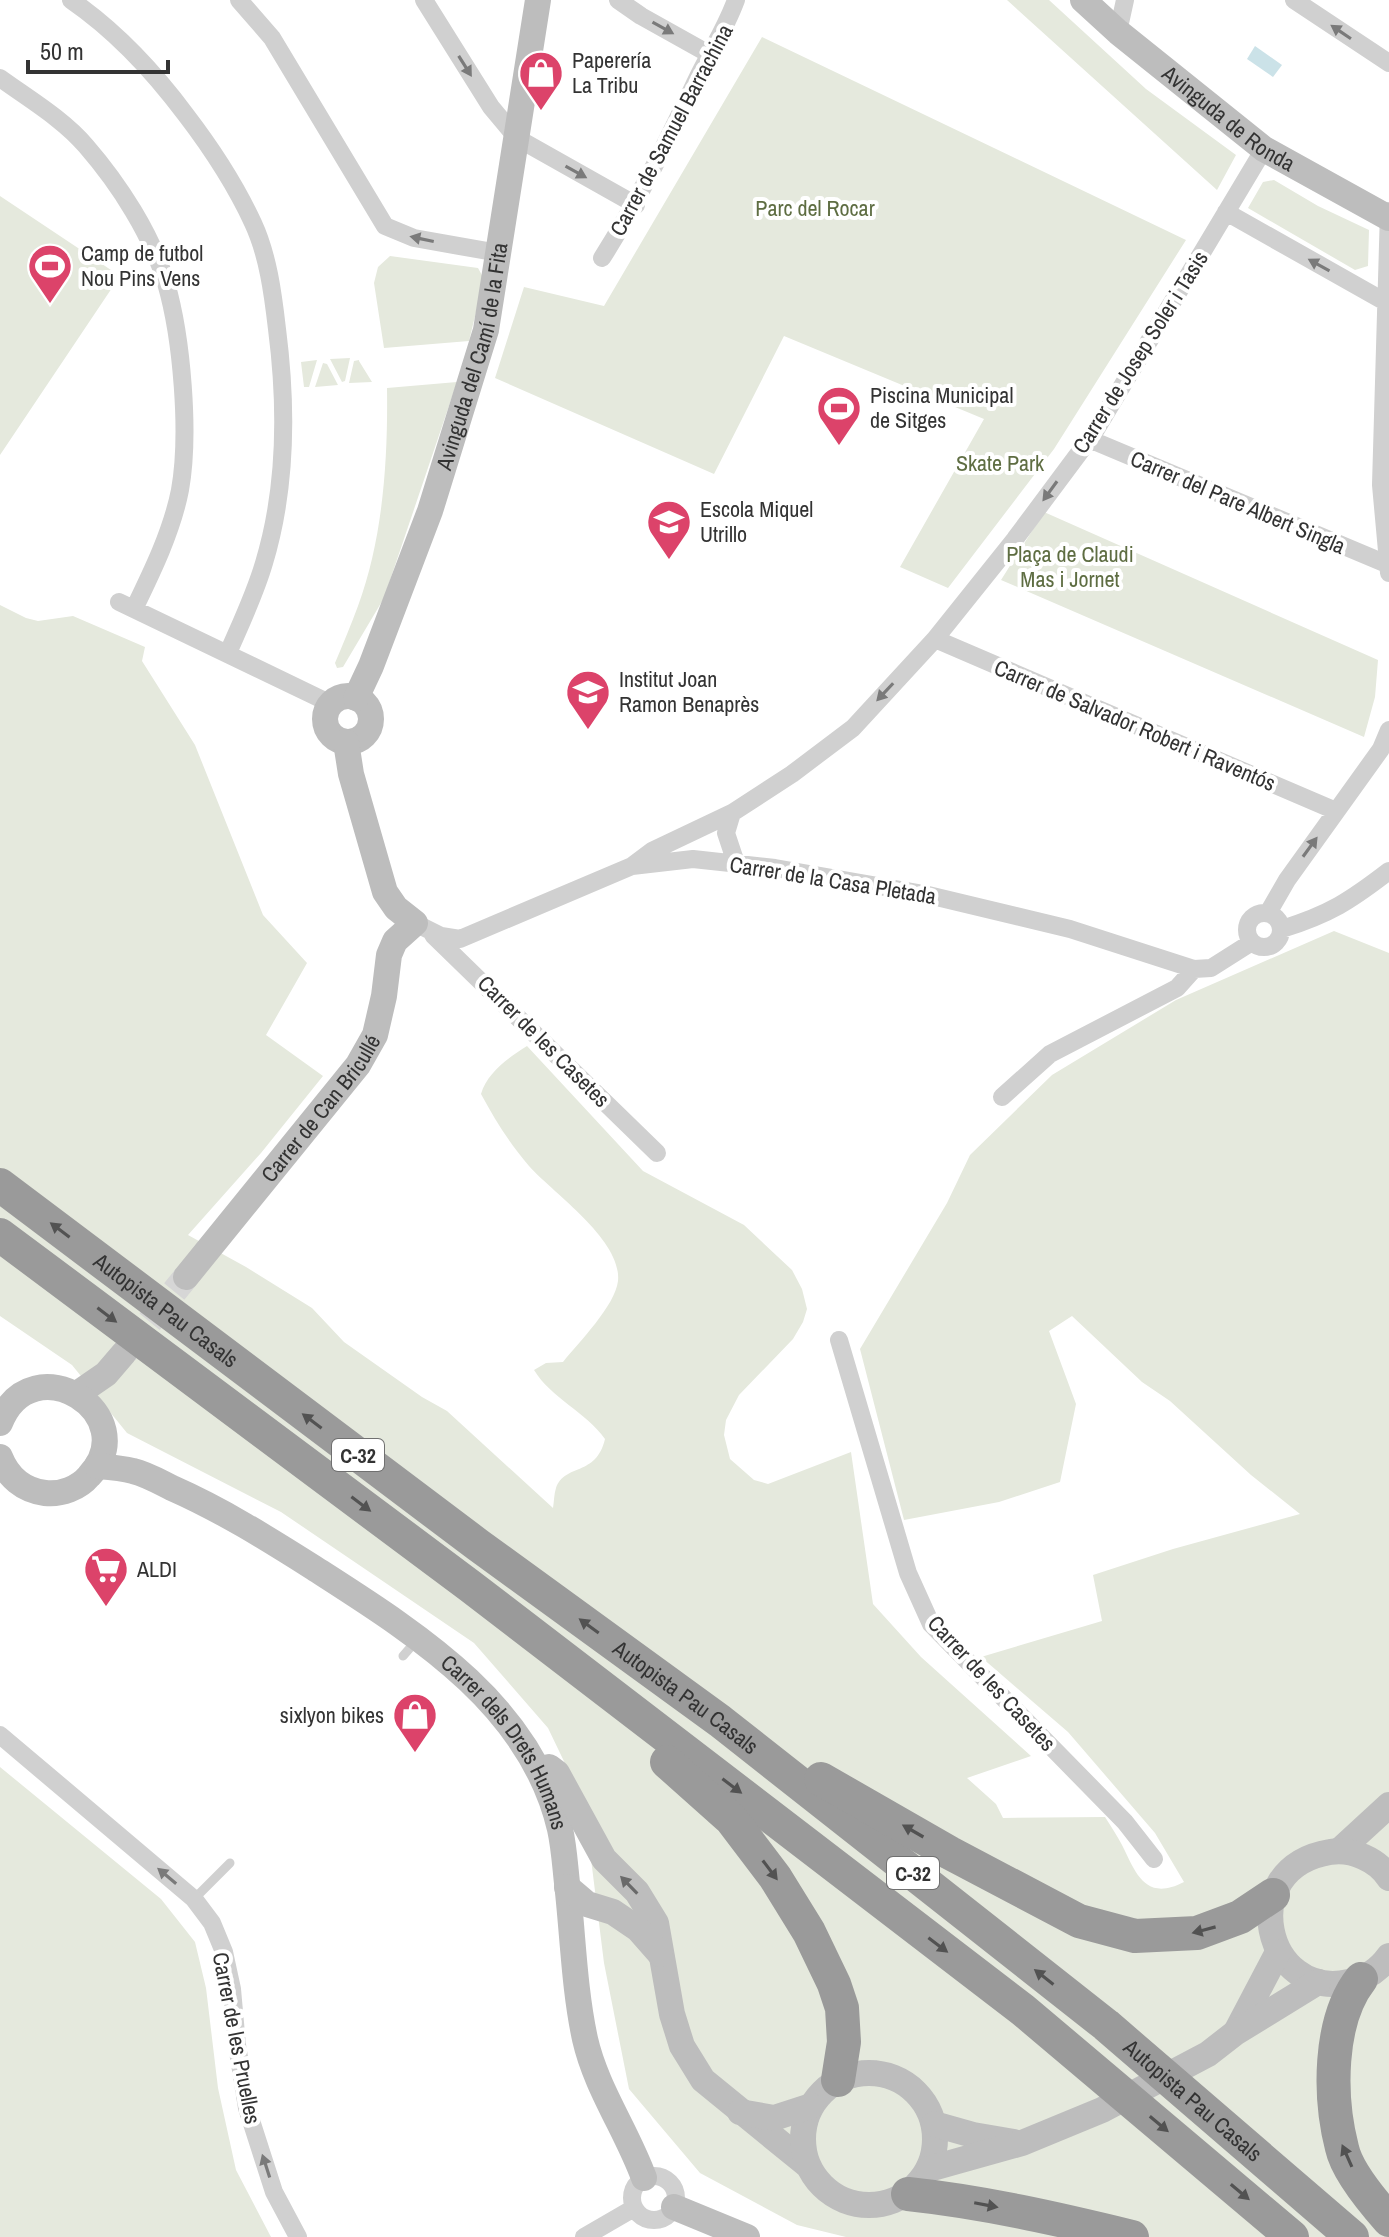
<svg xmlns="http://www.w3.org/2000/svg" width="1389" height="2237" font-family="'Archivo Narrow',sans-serif">
  <style>
    .green { fill: #e5e9dd }
    .water { fill: #cbe2e8 }
    .lines { fill: none; stroke-linecap: round; stroke-linejoin: round }
    .secondary-tunnel { stroke: #d6d6d6; stroke-width: 26; stroke-dasharray: 26 13; stroke-linecap: butt }
    .lane { stroke: #d0d0d0; stroke-width: 9 }
    .street { stroke: #d0d0d0; stroke-width: 18 }
    .secondary { stroke: #bdbdbd; stroke-width: 26 }
    .highway { stroke: #9a9a9a; stroke-width: 34 }
    .oneway { fill: #7a7a7a }
    .oneway2 { fill: #525252 }
    .oneway3 { fill: #6a6a6a }
    .labels { text-anchor: middle; dominant-baseline: central; stroke-width: 8; stroke-linejoin: round; paint-order: stroke }
    .shield { fill: #fff; stroke: #707070; stroke-width: 2 }
    .shield-label { font-size: 20px; font-weight: bold; fill: #333 }
    .poi-label { font-size: 22px; fill: #333; stroke: #fff; text-anchor: start }
    .street-label { font-size: 22px; fill: #333; stroke: #fff }
    .park-label { font-size: 22px; fill: #5e6d42; stroke: #fff }
  </style>
  <rect width="100%" height="100%" fill="#fff"/>
  <path class="green" d="M1007,0H1049L1146,89L1236,155L1217,190Z
    M762,37L1186,240L1054,449L948,588L900,567L984,419L784,336L714,474L495,378L524,287L604,306Z
    M1274,180L1318,206L1369,230L1368,266L1355,270L1248,208L1263,182Z
    M0,196L120,276L0,455Z
    M390,256L478,268L484,279L469,341L384,348L374,283L378,267Z
    M350,358L345,381L342,382L330,359Z
    M317,360L309,387H304L301,362Z
    M359,360V361L372,382L349,383L354,361Z
    M323,363L327,364L338,385L315,387Z
    M457,382L384,598L343,667L337,668L335,663C343,644 351,625 358,606C383,538 388,461 387,388Z
    M1044,512L1378,660L1375,697L1364,737L1001,580Z
    M0,605L26,618L38,621L73,616L145,647L142,661L195,745L263,915L307,963L266,1035L323,1076L261,1153L188,1235L246,1267L312,1308L344,1342L422,1397L447,1411L553,1508C554,1502 554,1494 556,1488C565,1463 596,1477 605,1439C586,1412 551,1398 534,1370L546,1363L563,1362C579,1342 615,1306 618,1281C622,1240 554,1194 529,1166C510,1144 495,1120 481,1094C487,1073 508,1058 527,1046L643,1171L744,1225L792,1270L802,1289L807,1309L803,1322L793,1339L739,1395L726,1420L724,1435L730,1459L754,1480L768,1484L851,1452L873,1604L921,1657L1031,1756L967,1778L996,1804L1003,1818L1105,1817C1111,1826 1117,1836 1122,1845C1136,1873 1145,1902 1184,1882L1155,1833L1068,1732L981,1657L1102,1621L1093,1575L1173,1549L1300,1514L1251,1475L1170,1401L1142,1382L1072,1316L1049,1331L1076,1404L1060,1482L999,1502L904,1520L860,1349L947,1203L970,1155L1052,1075L1176,1000L1334,931L1389,953V2237H846L797,2225L700,2173L629,2089L604,1963L584,1803L548,1728L474,1643L281,1512L127,1433L72,1365L0,1316Z
    M0,1767L161,1899L195,1942L206,1988L218,2088L236,2170L271,2237H0Z"/>
  <path class="water" d="M1255,46L1282,65L1273,77L1247,59Z"/>
  <g class="lines">
    <path class="secondary-tunnel" d="M125,1352L186,1277"/>
    <path class="lane" d="M403,1656L416,1641
      M194,1899L230,1863"/>
    <path class="street" d="M71,0C116,31 154,72 186,115C212,149 235,184 253,223C268,255 273,294 277,329C287,407 287,487 264,563C255,594 241,623 228,653
      M239,0L272,38L385,226L414,238L499,253
      M424,0L491,107L517,138L636,205
      M618,0L641,16L709,54
      M1294,0L1389,63
      M1118,32L1125,0
      M0,78C29,99 63,119 86,146C119,184 152,235 166,283C182,338 190,434 180,490C172,531 152,572 134,609
      M1389,211L1381,485L1389,573
      M1226,212L1389,304
      M602,258C639,200 668,139 698,77C711,50 725,30 736,0
      M1089,439L1389,565
      M119,602L323,700L328,707
      M935,639L1336,811
      M732,813L726,833L736,863
      M632,866L652,851L732,813L792,774L853,728L935,639L1015,539L1094,433L1264,149
      M1247 930a17 17 0 1 1 34 0a17 17 0 1 1-34 0Z
      M1268,913L1287,880L1381,749L1389,730
      M415,923L441,936L460,939L632,866L693,859L775,868L924,894L1070,929L1194,969L1211,968L1252,942
      M1282,929C1330,914 1350,901 1389,871
      M433,935L657,1153
      M1002,1097L1050,1054L1177,988L1194,969
      M839,1340L908,1573L931,1624L1125,1822L1154,1859
      M0,1735L194,1899L212,1923L224,1952L232,1989L237,2045L247,2108L274,2192L298,2237
      M632 2198a22 22 0 1 1 44 0a22 22 0 1 1-44 0Z
      M584,2237L634,2208"/>
    <g class="secondary">
      <path id="s1" d="M1083,0L1118,32L1264,149L1389,218"/>
      <circle cx="348" cy="719" r="23"/>
      <path id="s2" d="M356,698L371,666L430,511L486,330L538,0"/>
      <path id="s3" d="M186,1277L358,1065L375,1035L384,996L389,955L395,941L415,923L396,908L385,892L351,774L346,742"/>
      <path d="M77,1394L106,1374L124,1353"/>
      <path d="M0,1423C32,1342 146,1415 89,1476C79,1488 61,1495 45,1493C23,1490 8,1477 0,1457"/>
      <path id="s4" d="M97,1466C109,1467 122,1468 133,1471C146,1474 160,1482 172,1488C222,1510 268,1539 314,1568C415,1633 531,1704 560,1829C564,1847 565,1865 567,1883C573,1935 574,1988 585,2039C596,2088 627,2131 644,2178"/>
      <path d="M549,1767L557,1773L604,1859L637,1892L656,1923L672,2014L682,2046L703,2080L806,2164"/>
      <path d="M1339,1851L1389,1805"/>
      <path d="M1389,1878C1378,1860 1351,1848 1330,1852C1233,1868 1265,2001 1349,1982C1365,1979 1379,1970 1389,1956"/>
      <path d="M567,1887L587,1904L613,1912L638,1929L660,1954"/>
      <path d="M1237,2030L1278,1952"/>
      <circle cx="869" cy="2139" r="66"/>
      <path d="M740,2112L774,2118L811,2106"/>
      <path d="M934,2124L973,2135L1014,2142"/>
      <path d="M929,2169L1022,2143L1102,2110L1208,2054L1235,2033L1318,1982"/>
      <path d="M674,2207L747,2237"/>
    </g>
    <g class="highway">
      <path id="s5" d="M0,1185L478,1545L720,1721L1106,2025L1352,2237"/>
      <path d="M0,1235L470,1586L1023,2010L1292,2237"/>
      <path d="M667,1762L731,1819L775,1877L809,1932L834,1984L842,2008L844,2042L838,2080"/>
      <path d="M821,1779L950,1853L1079,1921L1135,1936L1197,1933L1240,1917L1273,1895"/>
      <path d="M1361,1979C1328,2021 1329,2098 1342,2148C1347,2171 1373,2202 1389,2220"/>
      <path d="M908,2194C984,2202 1058,2219 1132,2237"/>
    </g>
  </g>
  <defs><path id="oneway-solid" d="M-6-.8H1V-3.2L6.5 0L1 3.2V.8H-6Z" transform="scale(2)"/></defs>
  <g class="oneway">
    <use href="#oneway-solid" transform="translate(663 28) rotate(29)"/>
    <use href="#oneway-solid" transform="translate(1341 32) rotate(-146)"/>
    <use href="#oneway-solid" transform="translate(465 66) rotate(58)"/>
    <use href="#oneway-solid" transform="translate(576 172) rotate(29)"/>
    <use href="#oneway-solid" transform="translate(422 239) rotate(-168)"/>
    <use href="#oneway-solid" transform="translate(1319 265) rotate(-151)"/>
    <use href="#oneway-solid" transform="translate(1050 491) rotate(126)"/>
    <use href="#oneway-solid" transform="translate(885 692) rotate(133)"/>
    <use href="#oneway-solid" transform="translate(1310 847) rotate(-54)"/>
    <use href="#oneway-solid" transform="translate(167 1876) rotate(-140)"/>
    <use href="#oneway-solid" transform="translate(266 2166) rotate(-108)"/>
  </g>
  <g class="oneway2">
    <use href="#oneway-solid" transform="translate(60 1230) rotate(-143)"/>
    <use href="#oneway-solid" transform="translate(107 1315) rotate(37)"/>
    <use href="#oneway-solid" transform="translate(312 1421) rotate(-143)"/>
    <use href="#oneway-solid" transform="translate(361 1504) rotate(37)"/>
    <use href="#oneway-solid" transform="translate(589 1626) rotate(-144)"/>
    <use href="#oneway-solid" transform="translate(732 1786) rotate(37)"/>
    <use href="#oneway-solid" transform="translate(913 1831) rotate(-150)"/>
    <use href="#oneway-solid" transform="translate(770 1870) rotate(53)"/>
    <use href="#oneway-solid" transform="translate(1204 1930) rotate(165)"/>
    <use href="#oneway-solid" transform="translate(938 1945) rotate(37)"/>
    <use href="#oneway-solid" transform="translate(1044 1977) rotate(-142)"/>
    <use href="#oneway-solid" transform="translate(1159 2124) rotate(40)"/>
    <use href="#oneway-solid" transform="translate(1347 2156) rotate(-114)"/>
    <use href="#oneway-solid" transform="translate(1240 2192) rotate(40)"/>
    <use href="#oneway-solid" transform="translate(986 2205) rotate(11)"/>
  </g>
  <use class="oneway3" href="#oneway-solid" transform="translate(629 1885) rotate(-134)"/>
  <defs>
    <g id="shop-pin" transform="scale(2.3)"><path d="M0 17L-7.5 6A9.5 9.5 0 1 1 7.5 6Z" fill="#dc436a" stroke="#fff"/><path d="M-5-2.5h2.3a2.7 3.5 0 0 1 5.4 0H5L5.5 6h-11ZM-1.5-2.5h3a1.5 2.3 0 0 0-3 0Z" fill="#fff"/></g>
    <g id="stadium-pin" transform="scale(2.3)"><path d="M0 17L-7.5 6A9.5 9.5 0 1 1 7.5 6Z" fill="#dc436a" stroke="#fff"/><path d="M0-5a6.5 5 0 1 0 0 10a6.5 5 0 1 0 0-10ZM-3.5-1.8h7v3.6h-7Z" fill="#fff"/></g>
    <g id="school-pin" transform="scale(2.3)"><path d="M0 17L-7.5 6A9.5 9.5 0 1 1 7.5 6Z" fill="#dc436a" stroke="#fff"/><path d="M0-5L7-2L0 1L-7-2ZM-4 1L0 2.5L4 1V4Q0 6-4 4Z" fill="#fff"/></g>
    <g id="supermarket-pin" transform="scale(2.3)"><path d="M0 17L-7.5 6A9.5 9.5 0 1 1 7.5 6Z" fill="#dc436a" stroke="#fff"/><path d="M-6-5.5h2.5l.6 2H6L4.5 2H-2.5L-4.4-4H-6ZM-1.5 3.2a1.3 1.3 0 1 0 .1 0ZM3 3.2a1.3 1.3 0 1 0 .1 0Z" fill="#fff"/></g>
  </defs>
  <g fill-rule="evenodd">
    <use href="#shop-pin" x="541" y="73"/>
    <use href="#stadium-pin" x="50" y="266"/>
    <use href="#stadium-pin" x="839" y="408"/>
    <use href="#school-pin" x="669" y="522"/>
    <use href="#school-pin" x="588" y="692"/>
    <use href="#supermarket-pin" x="106" y="1569"/>
    <use href="#shop-pin" x="415" y="1715"/>
  </g>
  <g class="labels">
    <g class="shield">
      <rect x="332" y="1439" width="52" height="32" rx="6"/>
      <rect x="887" y="1857" width="52" height="32" rx="6"/>
    </g>
    <g class="shield-label">
      <text x="358" y="1455">C-32</text>
      <text x="913" y="1873">C-32</text>
    </g>
    <g class="poi-label">
      <text x="572" y="60">Paperería<tspan x="572" dy="25">La Tribu</tspan></text>
      <text x="81" y="253">Camp de futbol<tspan x="81" dy="25">Nou Pins Vens</tspan></text>
      <text x="870" y="395">Piscina Municipal<tspan x="870" dy="25">de Sitges</tspan></text>
      <text x="700" y="509">Escola Miquel<tspan x="700" dy="25">Utrillo</tspan></text>
      <text x="619" y="679">Institut Joan<tspan x="619" dy="25">Ramon Benaprès</tspan></text>
      <text x="137" y="1569">ALDI</text>
      <text x="384" y="1715" text-anchor="end">sixlyon bikes</text>
    </g>
    <g class="street-label">
      <text stroke="none"><textPath href="#s1" startOffset="188">Avinguda de Ronda</textPath></text>
      <text transform="translate(671 130) rotate(-62)">Carrer de Samuel Barrachina</text>
      <text transform="translate(1140 352) rotate(-58)">Carrer de Josep Soler i Tasis</text>
      <text stroke="none"><textPath href="#s2" startOffset="362">Avinguda del Camí de la Fita</textPath></text>
      <text transform="translate(1238 502) rotate(23)">Carrer del Pare Albert Singla</text>
      <text transform="translate(1135 725) rotate(23)">Carrer de Salvador Robert i Raventós</text>
      <text transform="translate(833 880) rotate(9)">Carrer de la Casa Pletada</text>
      <text transform="translate(544 1041) rotate(45)">Carrer de les Casetes</text>
      <text stroke="none"><textPath href="#s3" startOffset="216">Carrer de Can Bricullé</textPath></text>
      <text stroke="none"><textPath href="#s5" startOffset="208">Autopista Pau Casals</textPath></text>
      <text transform="translate(992 1683) rotate(47)">Carrer de les Casetes</text>
      <text stroke="none"><textPath href="#s5" startOffset="856">Autopista Pau Casals</textPath></text>
      <text stroke="none"><textPath href="#s4" startOffset="506">Carrer dels Drets Humans</textPath></text>
      <text transform="translate(237 2038) rotate(79)">Carrer de les Pruelles</text>
      <text stroke="none"><textPath href="#s5" startOffset="1504">Autopista Pau Casals</textPath></text>
    </g>
    <g class="park-label">
      <text x="815" y="208">Parc del Rocar</text>
      <text x="1000" y="463">Skate Park</text>
      <text x="1070" y="554">Plaça de Claudi<tspan x="1070" dy="25">Mas i Jornet</tspan></text>
    </g>
  </g>
  <path d="M28 60v12h140v-12" fill="none" stroke="#333333" stroke-width="4"/>
  <text x="40" y="60" font-size="24" fill="#333333" stroke="#ffffff" stroke-width="6" paint-order="stroke">50 m</text>
</svg>
